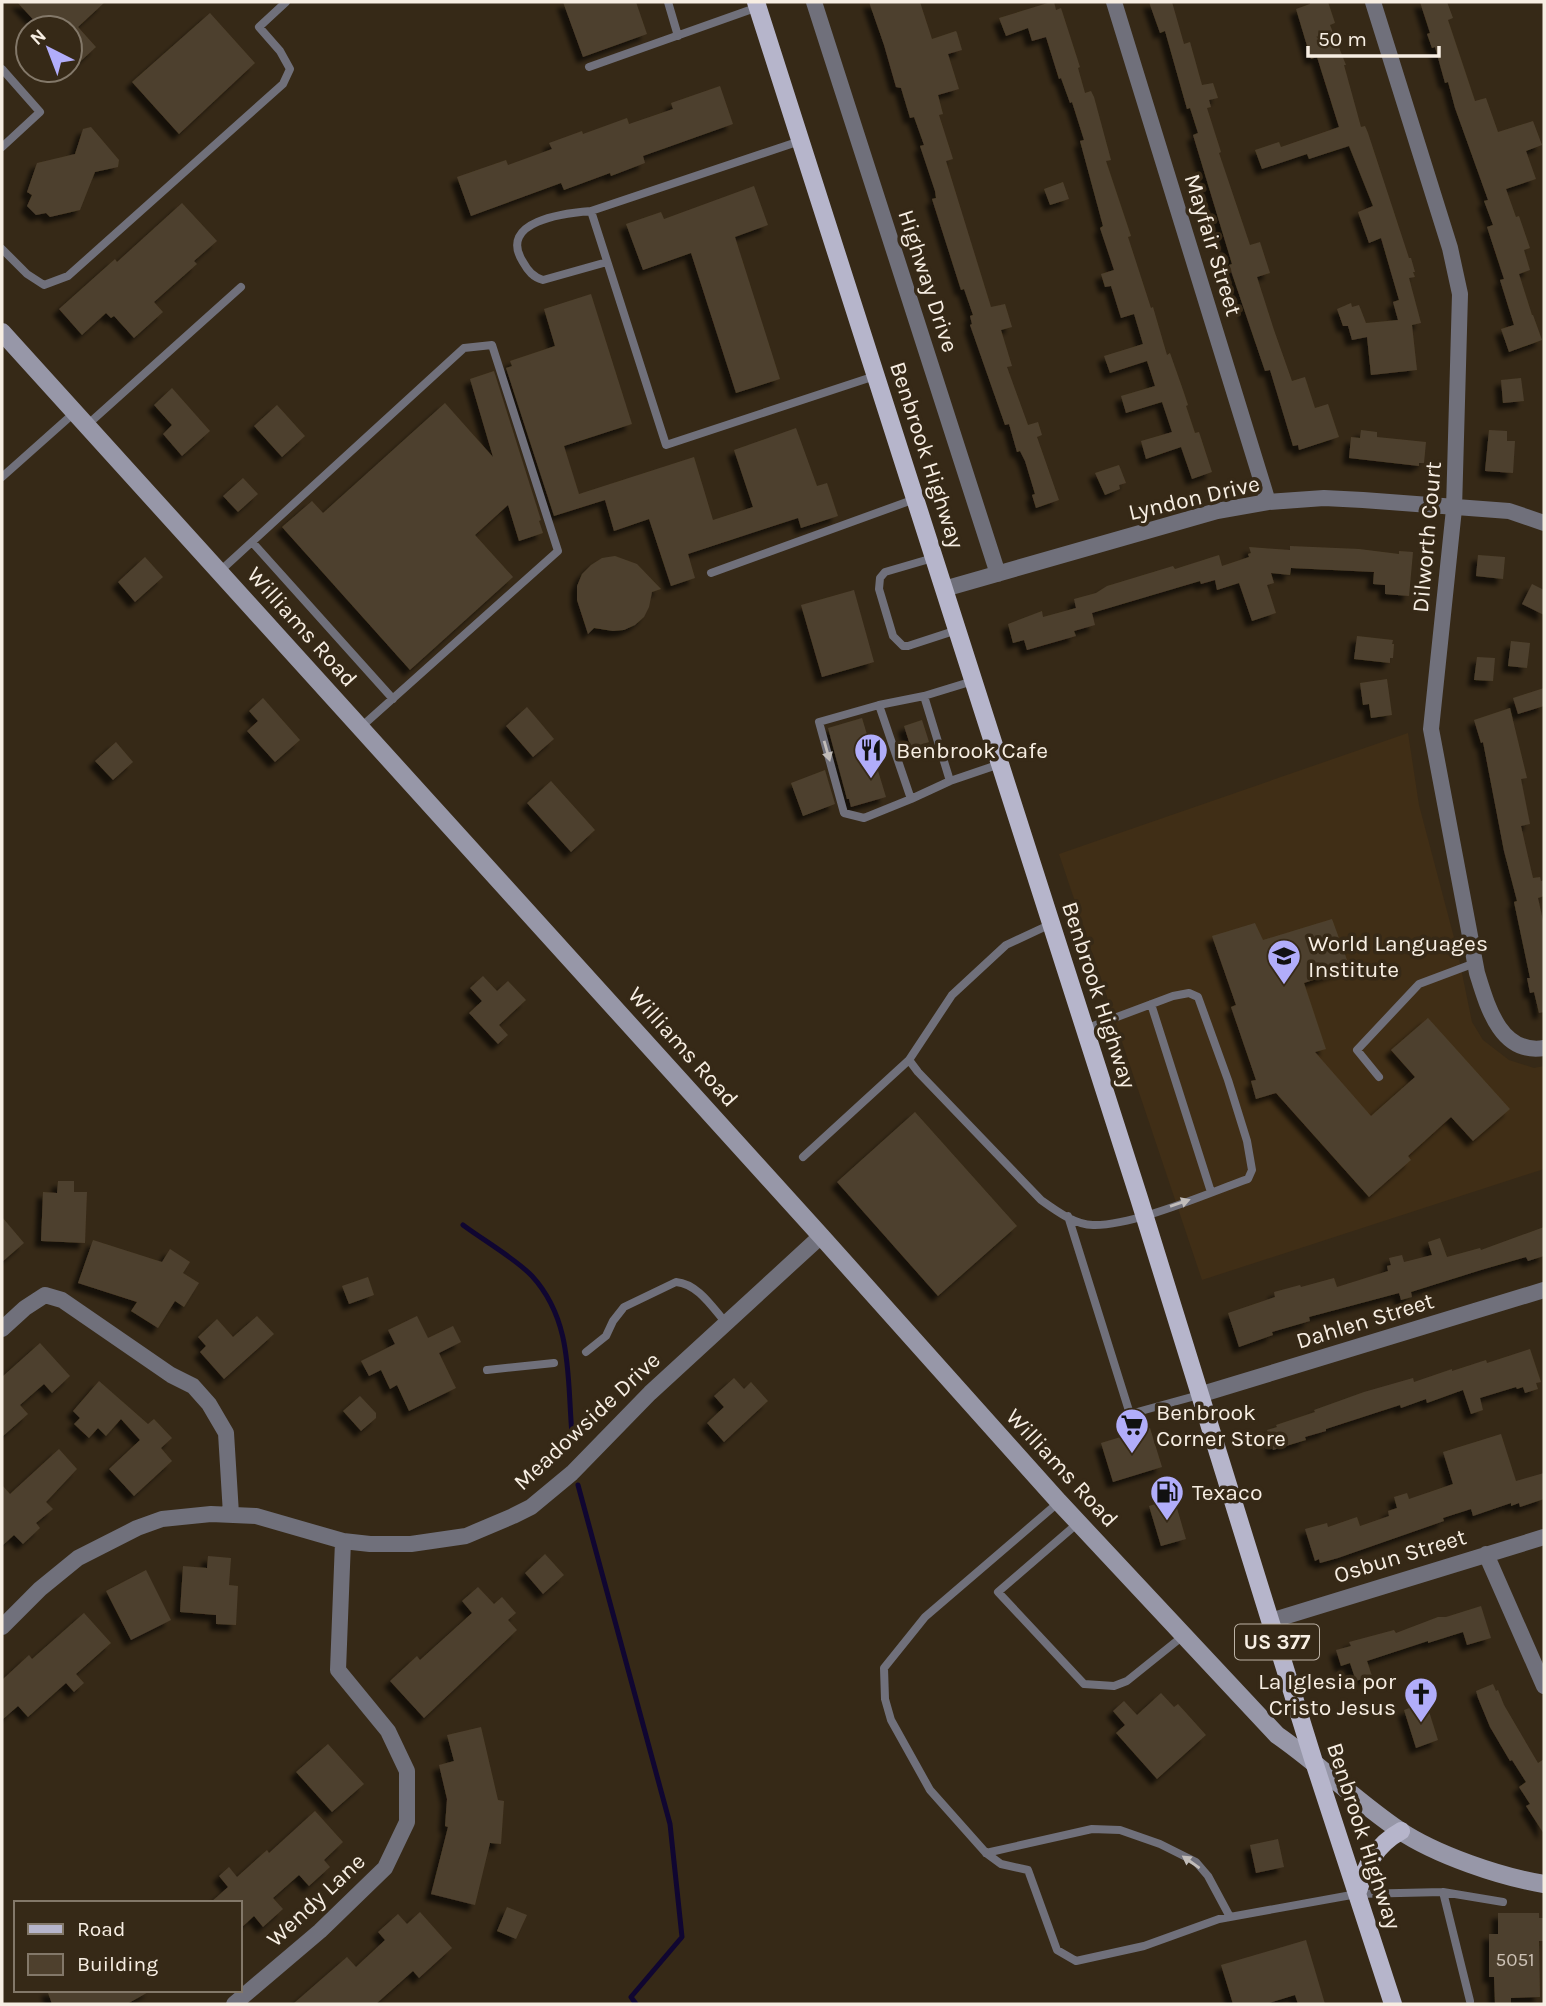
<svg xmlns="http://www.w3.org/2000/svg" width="1546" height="2006" font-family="Karla,sans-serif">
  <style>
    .built { fill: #402e16 }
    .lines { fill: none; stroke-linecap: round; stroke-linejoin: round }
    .stream { stroke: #100631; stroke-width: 5 }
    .building { fill: #4e402d; filter: url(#shadow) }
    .lane { stroke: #70707b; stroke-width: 8 }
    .street { stroke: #70707b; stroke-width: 16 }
    .secondary { stroke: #9797a8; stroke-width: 18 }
    .primary { stroke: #b6b5cb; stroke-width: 18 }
    .oneway { fill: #c1bcb9 }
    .labels { text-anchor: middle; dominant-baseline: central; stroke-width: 7; stroke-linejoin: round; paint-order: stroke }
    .number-label { font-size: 19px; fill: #cdc2b6 }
    .shield { fill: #362917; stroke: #bdb3a6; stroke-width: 2 }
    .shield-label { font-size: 21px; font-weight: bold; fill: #f7eee3 }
    .street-label { font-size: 23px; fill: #f7eee3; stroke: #362917 }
    .poi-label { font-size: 23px; fill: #f7eee3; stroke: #362917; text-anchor: start }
  </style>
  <defs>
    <filter id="shadow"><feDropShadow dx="-6" dy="6" stdDeviation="2" flood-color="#0009"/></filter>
  </defs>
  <rect width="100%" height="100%" fill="#362917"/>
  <path class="built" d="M1408,733L1419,805L1457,949L1472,1022L1483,1040L1509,1060L1534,1068L1544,1066V1169L1202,1280L1059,854Z"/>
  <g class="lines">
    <path class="stream" d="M463,1225C483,1240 516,1259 532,1276C573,1321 567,1378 572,1434
      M578,1485L670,1824L682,1937L631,1997L636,2004"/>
  </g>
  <path class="building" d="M17,2H105L78,27L96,47L70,71V28H41Z
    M563,2H636L647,34L583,57Z
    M869,2H920L932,39L956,31L957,33L962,50L948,54L959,89L938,95L943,114L939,115L953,159L946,161L991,307L1005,304L1012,327L1001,330L1012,366L1007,367L1028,425L1038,422L1042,435L1037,437L1059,500L1036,508L1032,495L1035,494L1025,461L1020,451L1017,452L1009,424L1005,425L970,325L972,324L970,316L973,315L964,289L961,290L932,199L936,198L935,191L920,146L924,145L914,117L910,118L901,88L896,87L884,45Z
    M1051,2H1054L1056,10L1061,8L1080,67L1078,68L1085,93L1091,91L1094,97L1111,160L1106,161L1131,236L1128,237L1151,308L1153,307L1167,355L1170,353L1183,390L1188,405L1186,406L1195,433L1199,432L1212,472L1192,479L1181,447L1146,459L1141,441L1172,432L1162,402L1126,413L1121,396L1155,386L1147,361L1110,373L1104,356L1143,344L1134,314L1121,318L1111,286L1105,287L1101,274L1114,270L1100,228L1103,226L1080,141L1084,140L1072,102L1070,103L1061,78L1059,79L1046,37L1032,41L1028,28L1006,36L999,18Z
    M1149,2H1172L1184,44L1190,42L1202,85L1213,83L1218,98L1209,100L1211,107L1207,108L1221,152L1219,153L1250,245L1260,242L1270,273L1257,277L1274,330L1292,381L1305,377L1315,408L1328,404L1339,437L1299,450L1298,445L1293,446L1270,370L1265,371L1229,265L1232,264L1193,135L1198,133L1190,108L1187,109L1165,31L1160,33Z
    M1310,2H1328L1335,23L1330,25L1346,65H1344L1361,127L1365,126L1368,133L1409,258H1411L1415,272H1413L1415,277L1409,278L1421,323L1412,325L1417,370L1371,375L1367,337L1352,340L1348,326H1343L1337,309L1351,303L1352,307L1359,305L1366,323L1398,320L1393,302L1399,300L1381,238L1369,243L1358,212L1373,206L1349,146L1309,159L1307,154L1262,169L1255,150L1279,142L1281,147L1339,127L1317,57L1311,59L1296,9L1310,4Z
    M1420,2H1447L1453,18L1448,20L1475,101L1486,98L1498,132L1533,121L1542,145L1526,151L1536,179L1506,189L1516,217L1519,216L1530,248L1524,250L1530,270L1519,274L1532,315H1533L1542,340L1509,352L1501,329L1514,325L1500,280L1504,279L1487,227L1493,225L1484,201L1488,200L1455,108L1448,82L1445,83L1435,47L1432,48L1427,34L1430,33Z
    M210,13L255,63L179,134L132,82Z
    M720,86L733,124L643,156L645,163L611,176L610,173L564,190L561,183L471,216L457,177L506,160L508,165L552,149L549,143L582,131L583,134L627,118L629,124L673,109L671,103Z
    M91,127L119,160L118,167L95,172L80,210L50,217L46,213L36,215L27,206L32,195L27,192L37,163L75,154L83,129Z
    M1063,182L1069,199L1050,205L1044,189Z
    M754,186L768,225L735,237L780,379L736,393L691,253L643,270L626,224L661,212L664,219Z
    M182,203L217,241L194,261L197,264L154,302L163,312L134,338L114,316L111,318L106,313L82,335L59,309L115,259L117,262Z
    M591,294L632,424L564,446L579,494L694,457L713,520L753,507L734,450L796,428L817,486L827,483L838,516L801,528L798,518L688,554L695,578L671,586L649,519L614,531L605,500L554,516L506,368L512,366L510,361L555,346L544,309Z
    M494,371L541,520L539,521L543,533L519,541L508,505L475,535L513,577L410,670L282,527L312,501L323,513L445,403L493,457L470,379Z
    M1521,378L1524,401L1503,403L1501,380Z
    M172,388L210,431L182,456L163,434L172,425L154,405Z
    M277,405L305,436L282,457L254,426Z
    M1361,430L1377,432V437L1426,442L1424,463H1419V466L1349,458L1351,437L1360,438Z
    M1489,430L1507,431V441H1515L1513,473L1485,471Z
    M1119,465L1126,483L1119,485L1120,489L1105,495L1095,473Z
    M243,478L258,494L238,512L223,496Z
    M1290,546L1359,549L1399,554V551L1413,552L1409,596L1385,594V585L1373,584L1374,572L1291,568L1290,575L1271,573L1274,583L1267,585L1276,613L1252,621L1239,583L1217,590L1215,580L1201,584L1200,581L1092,613L1095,625L1074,631L1076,636L1027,650L1024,640L1013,643L1008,624L1042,611L1043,617L1076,608L1074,599L1096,593L1107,586L1173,566L1175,569L1219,555L1222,566L1249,557L1248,554L1251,553L1249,547L1290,550Z
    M1478,555L1505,557L1503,579L1476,576Z
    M615,556L637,564L661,589L652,592L649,607L644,617L635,625L624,630L613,631L594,628L588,634L577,600V586L582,574L591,565L602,558Z
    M145,557L163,577L135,602L118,582Z
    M1532,584L1544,590V615L1522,604Z
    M854,590L874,662L822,677L801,605Z
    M1357,636L1393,640L1392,644H1394L1393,658H1390V663L1354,659Z
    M1511,641L1530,643L1527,668L1508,666Z
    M1477,657L1495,658L1493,681L1474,680Z
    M1387,679L1392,715L1371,718L1369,704L1363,705L1360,683Z
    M1544,688V706L1518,714L1513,698Z
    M263,698L300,740L275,762L247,731L258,721L249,711Z
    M527,707L554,739L533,757L506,726Z
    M1510,708L1527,778L1521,779L1530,824L1521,826L1533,878L1540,877L1541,881L1544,880V896L1538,898L1544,925V1012L1539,1013L1534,992L1530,993L1527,978H1530L1514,902L1517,901L1504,851L1483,742L1481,743L1474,720Z
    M862,718L886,797L851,807L849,799H847L828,728Z
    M922,720L929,742L911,748L904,726Z
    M116,742L133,762L113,780L95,761Z
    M825,770L835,804L803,816L791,783Z
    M551,781L595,830L571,852L527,803Z
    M1332,919L1350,968L1304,983L1326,1049L1315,1052L1371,1116L1415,1077L1391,1050L1428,1018L1510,1109L1473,1141L1451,1117L1408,1156L1411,1160L1369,1197L1276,1093L1256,1099L1251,1081L1256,1080L1231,1007L1236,1005L1212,936L1255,923L1263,940Z
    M483,976L497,991L508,981L526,1000L499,1025L508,1035L498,1044L469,1013L482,1001L470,988Z
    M915,1112L1017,1226L938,1296L837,1182Z
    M58,1181H74V1192H87L85,1243L41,1241L43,1192L57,1193Z
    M2,1217L24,1243L2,1262Z
    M1544,1227V1256L1528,1261L1526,1257L1481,1270L1411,1292L1412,1297L1401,1300L1399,1293L1309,1317L1310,1321L1272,1332L1273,1335L1239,1347L1228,1313L1275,1297L1274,1292L1300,1285L1301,1287L1334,1278L1337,1287L1388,1271L1387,1266L1391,1265L1389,1258L1402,1255L1404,1262L1432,1255L1428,1242L1440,1238L1447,1257L1480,1248L1481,1250Z
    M93,1240L162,1262L170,1249L190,1262L183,1273L199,1283L184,1307L175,1301L158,1328L131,1311L137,1302L78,1283Z
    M368,1277L374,1295L349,1304L342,1286Z
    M257,1316L274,1334L224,1379L200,1352L206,1346L198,1337L217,1319L233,1337Z
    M417,1316L428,1338L453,1326L461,1342L439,1353L456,1388L409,1411L397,1385L390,1389L381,1370L369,1376L361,1361L395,1344L388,1330Z
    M40,1343L70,1376L52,1393L44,1384L20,1405L28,1414L2,1437V1377Z
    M1530,1349L1541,1382L1536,1383L1538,1389L1525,1393L1523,1387L1517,1389L1516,1387L1480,1398L1483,1410L1471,1414L1463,1390L1427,1403L1426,1399L1401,1408L1400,1405L1326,1429V1431L1305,1437L1306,1440L1273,1450L1267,1430L1277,1427L1276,1425L1315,1412L1314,1410L1364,1392L1413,1378L1414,1382L1452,1369V1371L1486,1360L1487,1363Z
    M734,1378L744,1389L751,1382L768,1401L724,1442L707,1423L724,1407L714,1396Z
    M99,1381L148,1424L154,1419L172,1438L161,1448L172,1461L134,1496L109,1469L140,1440L121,1419L106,1436L98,1428L89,1438L74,1424L80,1418L73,1411Z
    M360,1396L376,1413V1418L361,1431L343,1411Z
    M1150,1428L1162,1467L1113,1482L1101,1443Z
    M1501,1434L1516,1481L1544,1473V1499L1520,1507L1519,1503L1511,1506V1503L1473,1516L1471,1509L1443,1518L1444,1521L1338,1558L1320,1563L1319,1559L1315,1561L1305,1529L1327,1523L1328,1527L1357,1517L1360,1526L1389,1516L1388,1511L1397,1508L1394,1497L1407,1493L1409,1499L1453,1484L1443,1452Z
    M59,1449L77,1469L46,1502L53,1509L36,1523L40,1528L23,1544L14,1535L2,1546V1485L10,1494Z
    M1174,1498L1186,1539L1161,1546L1149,1506Z
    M545,1554L564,1575L543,1594L525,1573Z
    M208,1556L231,1558L229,1585L238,1586L236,1625L216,1624V1615L180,1612L183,1566L207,1568Z
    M146,1570L171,1620L131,1640L106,1591Z
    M478,1587L494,1604L502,1597L516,1613L508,1620L517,1630L424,1718L390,1681L417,1656L420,1660L472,1613L462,1601Z
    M1481,1606L1491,1638L1467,1645L1463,1632L1428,1643V1641L1367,1661L1372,1676L1356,1681L1350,1663L1341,1666L1336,1650L1351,1646L1349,1642L1394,1630L1396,1633L1438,1617H1446Z
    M84,1613L111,1643L76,1674L84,1683L74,1692L66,1683L28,1717L18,1706L2,1720V1680L29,1655L32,1659Z
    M1493,1684L1496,1691L1498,1690L1504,1705L1538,1763L1544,1759V1834L1526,1806L1530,1804L1519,1787L1526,1782L1512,1760L1510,1761L1490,1727L1478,1698L1476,1691Z
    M1161,1693L1174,1707L1178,1704L1206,1735L1157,1779L1116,1733L1125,1725L1113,1711L1124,1701L1137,1715Z
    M1426,1702L1438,1740L1416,1748L1404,1710Z
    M481,1727L498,1800L504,1801L501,1844L490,1843L475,1905L431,1894L448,1827L445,1826L447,1799L439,1765L454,1761L447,1735Z
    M328,1744L364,1784L332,1812L296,1772Z
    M315,1811L343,1842L324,1860L330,1867L309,1886L299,1875L273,1898L283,1909L263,1927L254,1916L240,1929V1903H210L228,1887L219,1876L229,1867L237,1877L267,1850L269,1853Z
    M1278,1839L1284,1867L1256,1873L1250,1845Z
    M507,1907L527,1915L516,1939L497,1931Z
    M420,1912L452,1948L419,1978L413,1971L376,2004H293L347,1957L356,1967L385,1940L378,1932L398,1914L407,1924Z
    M1498,1913H1539V1918H1544V1941H1539L1540,1997L1511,1998V2004H1495L1494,1977H1489V1934H1498Z
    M1306,1940L1325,2004H1298L1295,1995L1266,2004H1233L1221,1965Z
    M47,1990H152L127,2004H52Z"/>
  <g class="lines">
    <path class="lane" d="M668,2L678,36
      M589,67L758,7
      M2,69L40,112L2,147
      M800,141L591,211L666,445L875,376
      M591,211C565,213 497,221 523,262C528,271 533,277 543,280L607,262
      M2,249L27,274L44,285L68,276L283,84L290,69L280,51L259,27L286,2
      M86,426L241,287
      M2,477L74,413
      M252,542L393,699
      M933,558L885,572L880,578L879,589L893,636L903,646H908L957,630
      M219,572L464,348L492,345L558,551L361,727
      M711,573L915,499
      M973,681L924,696L879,705L911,799L950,781L1000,764
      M924,696L950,781
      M879,705L819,722L844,813L864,818L911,799
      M1051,924L1006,945L952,995L909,1060L918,1072L1041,1200C1055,1210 1075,1225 1093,1225C1134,1226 1208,1193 1248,1179L1252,1170L1247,1141L1228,1080L1198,997L1189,993L1173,996L1085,1029
      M1151,1004L1211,1192
      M1379,1077L1357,1050L1419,984L1475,963
      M803,1157L909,1060
      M1068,1216L1130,1414L1199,1395
      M586,1352L606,1336L613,1321L624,1307L676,1282C698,1284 712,1307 726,1323
      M487,1370L554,1363
      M1059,1502L925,1617L884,1668L885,1699L891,1720L930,1790L986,1853L1001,1864L1028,1870L1057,1950L1076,1961L1144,1946L1219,1919L1357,1894L1443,1892L1503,1902
      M1078,1523L998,1592L1084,1684L1114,1686L1127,1681L1183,1636
      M986,1853L1092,1829L1120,1830L1160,1844L1196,1862L1208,1876L1230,1917
      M1443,1892L1470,2001"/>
    <path class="street" d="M814,2L998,574
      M1114,2L1268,502
      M1373,2L1450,248L1460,294L1454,509L1431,729L1477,973C1487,1005 1500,1055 1544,1048
      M944,589L1217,511L1268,502L1324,498L1363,500L1509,511L1544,523
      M2,1329L25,1308L45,1295L62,1300L171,1375L193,1386L209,1404L226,1433L231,1514
      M1199,1395L1544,1290
      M1486,1554L1544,1686
      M1270,1621L1544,1537
      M2,1627L40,1589L78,1558L137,1528L162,1519L211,1514L256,1516L343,1541L370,1544H411L466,1536L513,1516L531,1507L572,1473L650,1393L821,1236
      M234,2004L320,1931L385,1868L407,1822V1771L388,1731L338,1670L343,1541"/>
    <path class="secondary" d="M2,332L821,1236L1059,1502L1277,1735C1319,1764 1356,1801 1399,1830C1436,1855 1501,1877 1544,1884"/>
    <path class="primary" d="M756,2L1139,1198L1314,1762L1393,2004
      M1357,1894C1366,1866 1374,1846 1401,1831"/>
  </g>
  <defs><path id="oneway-solid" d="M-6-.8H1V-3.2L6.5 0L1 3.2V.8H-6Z" transform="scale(1.75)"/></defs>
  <g class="oneway">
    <use href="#oneway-solid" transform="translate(827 751) rotate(74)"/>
    <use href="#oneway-solid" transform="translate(1180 1203) rotate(-19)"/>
    <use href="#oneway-solid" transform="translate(1191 1862) rotate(-145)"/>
  </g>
  <defs>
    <g id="restaurant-pin" transform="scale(1.75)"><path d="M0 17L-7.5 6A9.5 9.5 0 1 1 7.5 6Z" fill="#b1adfa" stroke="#362917"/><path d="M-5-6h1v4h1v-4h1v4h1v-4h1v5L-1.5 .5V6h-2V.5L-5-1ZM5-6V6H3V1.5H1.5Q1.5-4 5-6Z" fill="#111"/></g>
    <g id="school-pin" transform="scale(1.75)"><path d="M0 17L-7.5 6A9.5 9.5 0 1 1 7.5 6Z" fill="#b1adfa" stroke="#362917"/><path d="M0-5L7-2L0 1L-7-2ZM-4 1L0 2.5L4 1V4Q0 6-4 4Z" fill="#111"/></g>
    <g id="supermarket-pin" transform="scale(1.75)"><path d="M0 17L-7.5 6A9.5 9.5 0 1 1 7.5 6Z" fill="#b1adfa" stroke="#362917"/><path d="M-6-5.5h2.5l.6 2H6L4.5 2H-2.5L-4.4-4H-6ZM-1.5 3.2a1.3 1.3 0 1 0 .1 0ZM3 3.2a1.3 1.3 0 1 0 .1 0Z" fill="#111"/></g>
    <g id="fuel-pin" transform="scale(1.75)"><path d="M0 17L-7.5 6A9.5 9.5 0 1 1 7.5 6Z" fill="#b1adfa" stroke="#362917"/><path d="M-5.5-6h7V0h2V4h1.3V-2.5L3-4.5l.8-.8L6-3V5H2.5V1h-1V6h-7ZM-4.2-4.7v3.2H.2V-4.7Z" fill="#111"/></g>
    <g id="church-pin" transform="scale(1.75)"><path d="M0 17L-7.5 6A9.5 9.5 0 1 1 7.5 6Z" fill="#b1adfa" stroke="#362917"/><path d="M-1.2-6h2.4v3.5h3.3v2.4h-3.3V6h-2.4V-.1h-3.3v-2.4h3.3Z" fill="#111"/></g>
  </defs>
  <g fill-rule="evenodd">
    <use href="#restaurant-pin" x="871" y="750"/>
    <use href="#school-pin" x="1284" y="956"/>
    <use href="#supermarket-pin" x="1132" y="1425"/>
    <use href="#fuel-pin" x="1167" y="1492"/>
    <use href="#church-pin" x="1421" y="1694"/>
  </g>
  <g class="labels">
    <g class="number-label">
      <text x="1515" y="1960">5051</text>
    </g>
    <rect class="shield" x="1235" y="1624.5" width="84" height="35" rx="5"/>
    <g class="shield-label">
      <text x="1277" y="1642">US 377</text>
    </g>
    <g class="street-label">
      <text transform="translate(1213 245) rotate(73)">Mayfair Street</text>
      <text transform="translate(928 281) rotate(72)">Highway Drive</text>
      <text transform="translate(927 455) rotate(72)">Benbrook Highway</text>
      <text transform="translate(1194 498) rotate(-13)">Lyndon Drive</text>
      <text transform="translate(1427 537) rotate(-85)">Dilworth Court</text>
      <text transform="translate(302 627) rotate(48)">Williams Road</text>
      <text transform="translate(1099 995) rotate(72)">Benbrook Highway</text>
      <text transform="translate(683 1047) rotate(48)">Williams Road</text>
      <text transform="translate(1365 1321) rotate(-17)">Dahlen Street</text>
      <text transform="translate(587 1421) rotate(-43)">Meadowside Drive</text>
      <text transform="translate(1062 1468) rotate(47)">Williams Road</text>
      <text transform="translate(1400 1556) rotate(-17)">Osbun Street</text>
      <text transform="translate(1364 1836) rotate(72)">Benbrook Highway</text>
      <text transform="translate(316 1900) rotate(-43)">Wendy Lane</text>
    </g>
    <g class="poi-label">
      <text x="896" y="750">Benbrook Cafe</text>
      <text x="1308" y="943">World Languages<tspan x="1308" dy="26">Institute</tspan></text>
      <text x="1156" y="1412">Benbrook<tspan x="1156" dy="26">Corner Store</tspan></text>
      <text x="1192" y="1492">Texaco</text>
      <text x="1396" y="1681" text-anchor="end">La Iglesia por<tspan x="1396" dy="26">Cristo Jesus</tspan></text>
    </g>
  </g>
  <rect width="1546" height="2006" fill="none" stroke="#f7eee3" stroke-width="7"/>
  <rect x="14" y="1901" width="228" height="91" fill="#362917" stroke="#837869" stroke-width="2"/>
  <rect x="28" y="1924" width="35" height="10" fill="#b6b5cb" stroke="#837869" stroke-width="2"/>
  <text x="77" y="1936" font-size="21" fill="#f7eee3">Road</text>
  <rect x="28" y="1954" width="35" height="21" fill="#4e402d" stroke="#837869" stroke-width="2"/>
  <text x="77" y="1971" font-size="21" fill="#f7eee3">Building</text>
  <g transform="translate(49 49) rotate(318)"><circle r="33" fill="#362917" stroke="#837869" stroke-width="2"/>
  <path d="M0-5L12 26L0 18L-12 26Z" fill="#b1adfa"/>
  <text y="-10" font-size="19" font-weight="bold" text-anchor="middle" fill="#f7eee3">N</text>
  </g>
  <path d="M1308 46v10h131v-10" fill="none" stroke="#f7eee3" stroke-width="3.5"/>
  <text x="1318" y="46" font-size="21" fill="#f7eee3" stroke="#362917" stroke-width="5" paint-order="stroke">50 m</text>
</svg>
